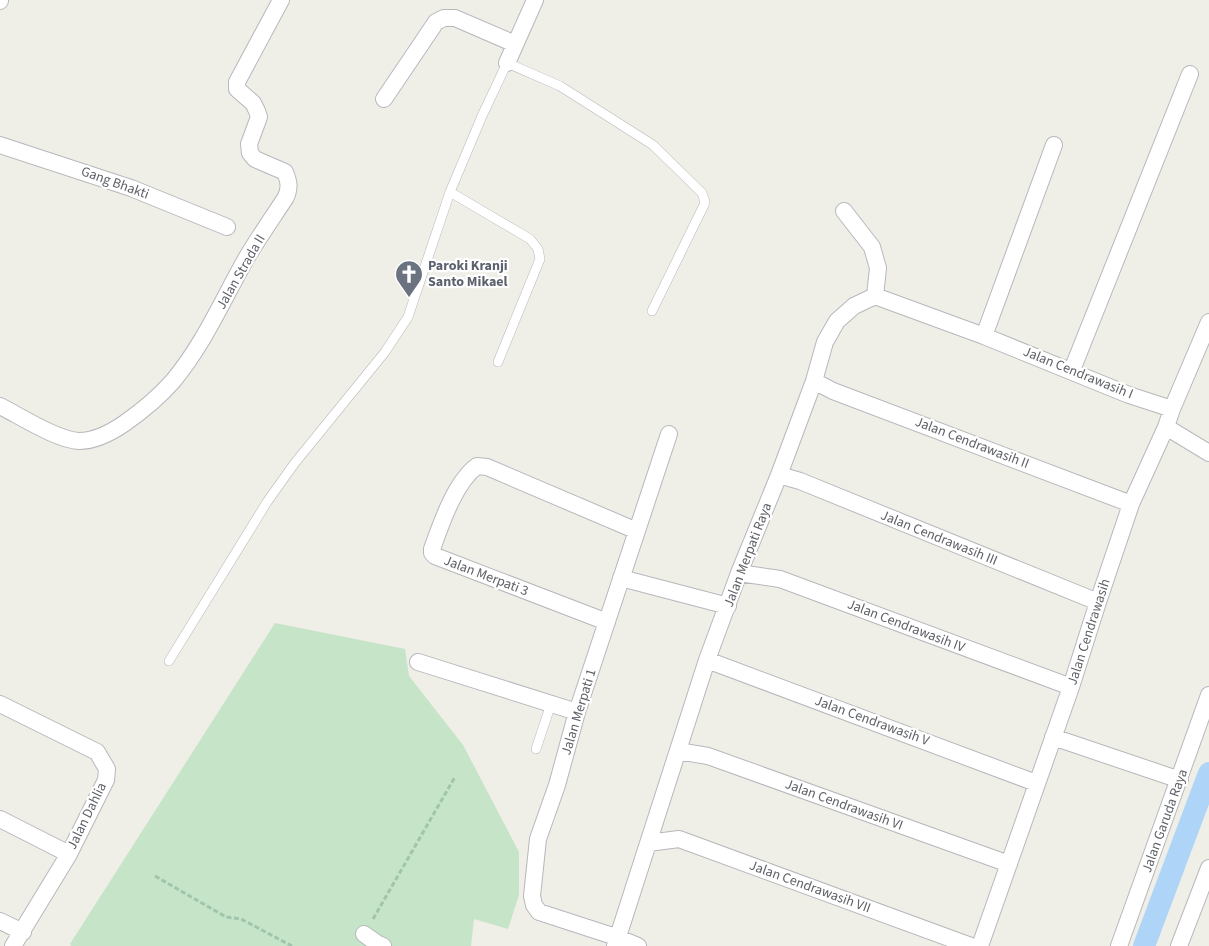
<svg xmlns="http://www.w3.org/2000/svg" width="1209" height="946" font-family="'Source Sans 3',sans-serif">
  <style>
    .green { fill: #c6e4c7 }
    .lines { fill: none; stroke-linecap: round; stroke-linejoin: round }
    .canal { stroke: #aed5f8; stroke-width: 22 }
    .lane-casing { stroke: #b7b8bc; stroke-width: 10 }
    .street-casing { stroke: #b7b8bc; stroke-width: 18 }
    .path { stroke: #9fc5ac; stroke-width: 3; stroke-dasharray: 5 2.5; stroke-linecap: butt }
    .lane { stroke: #fff; stroke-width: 9 }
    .street { stroke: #fff; stroke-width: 16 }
    .labels { text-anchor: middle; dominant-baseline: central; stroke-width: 4.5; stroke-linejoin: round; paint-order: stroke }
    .street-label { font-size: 14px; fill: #5e6166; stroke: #fff }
    .worship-label { font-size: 14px; font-weight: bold; fill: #5b616d; stroke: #fff; text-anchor: start }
  </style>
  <rect width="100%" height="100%" fill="#efeee7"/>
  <path class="green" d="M275,623L405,649L409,676L463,745L519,852V895L508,929L474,919L471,946H71L70,944Z"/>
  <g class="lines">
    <path class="canal" d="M1144,946L1209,773"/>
    <g class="lane-casing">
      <path id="lane" d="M450,192L530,239L538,249L540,259L498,362
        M169,661L267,502L294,464L385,352L408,317L450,192L482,116L507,63L560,86L653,145L702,193L705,202L704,205L652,311
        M536,749L551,704"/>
    </g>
    <g class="street-casing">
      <path id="street" d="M0,1V0
        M507,63L535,0
        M384,99L436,22L444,18H455L515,44
        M0,145L131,188L227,227
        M844,211L872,247L878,268L875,296
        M984,336L1054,145
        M1072,370L1190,74
        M814,381L833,391L1131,504
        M0,406C20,416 57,440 79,441C96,441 112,432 125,423C142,411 159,397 173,381C204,344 223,299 247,257C259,237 273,217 286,197C290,187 289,182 285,172L255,159L250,153L249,144L259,117L257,111L253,103L237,89V82L281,0
        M1166,427L1209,453
        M779,475L800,481L1098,602
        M739,573L780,579L1071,687
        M621,578L728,606
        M607,622L435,556L432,553V549C441,524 455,482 477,466L487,467L637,531
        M707,660L1036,783
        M418,662L577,712
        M0,704L97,752L107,769L106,780L69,854L13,946
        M1053,737L1180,780
        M678,751L708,756L1009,864
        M0,819L69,854
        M648,843L679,839L971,946
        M0,921L23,932
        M364,934L378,944L383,946
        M615,946L707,660L739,573L779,475L814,381L825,342L837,321L854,306L875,296L984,336L1129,395L1172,409
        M638,946L619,938L539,912L534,905L532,896L538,839L557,785L577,712L669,434
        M980,946L1071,687L1098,602L1131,504L1166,427L1172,409L1209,322
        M1119,946L1209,695
        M1179,946L1209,868"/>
    </g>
    <path class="path" d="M155,876L226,917L241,919L292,946
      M373,919L455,777"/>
    <use href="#lane" class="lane"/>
    <use href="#street" class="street"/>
  </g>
  <defs>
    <g id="church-pin" transform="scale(1.4375)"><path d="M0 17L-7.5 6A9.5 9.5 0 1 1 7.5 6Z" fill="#6b7280" stroke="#fff"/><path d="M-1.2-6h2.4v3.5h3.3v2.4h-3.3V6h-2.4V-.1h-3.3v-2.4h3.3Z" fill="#fff"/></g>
  </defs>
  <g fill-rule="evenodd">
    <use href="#church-pin" x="409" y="274"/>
  </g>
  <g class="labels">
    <g class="street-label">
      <text transform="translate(115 183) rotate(20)">Gang Bhakti</text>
      <text transform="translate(241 272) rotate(-60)">Jalan Strada II</text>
      <text transform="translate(1078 373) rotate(22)">Jalan Cendrawasih I</text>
      <text transform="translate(972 443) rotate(21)">Jalan Cendrawasih II</text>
      <text transform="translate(939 538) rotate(22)">Jalan Cendrawasih III</text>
      <text transform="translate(748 555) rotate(-69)">Jalan Merpati Raya</text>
      <text transform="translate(486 576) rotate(21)">Jalan Merpati 3</text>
      <text transform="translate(906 626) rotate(21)">Jalan Cendrawasih IV</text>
      <text transform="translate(1089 632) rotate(-72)">Jalan Cendrawasih</text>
      <text transform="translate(579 712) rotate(-73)">Jalan Merpati 1</text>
      <text transform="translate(872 721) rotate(20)">Jalan Cendrawasih V</text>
      <text transform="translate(844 805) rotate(20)">Jalan Cendrawasih VI</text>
      <text transform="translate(87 816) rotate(-64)">Jalan Dahlia</text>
      <text transform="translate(1165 821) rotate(-70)">Jalan Garuda Raya</text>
      <text transform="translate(810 887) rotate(20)">Jalan Cendrawasih VII</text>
    </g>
    <g class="worship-label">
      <text x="428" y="266">Paroki Kranji<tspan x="428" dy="16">Santo Mikael</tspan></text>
    </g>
  </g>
</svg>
